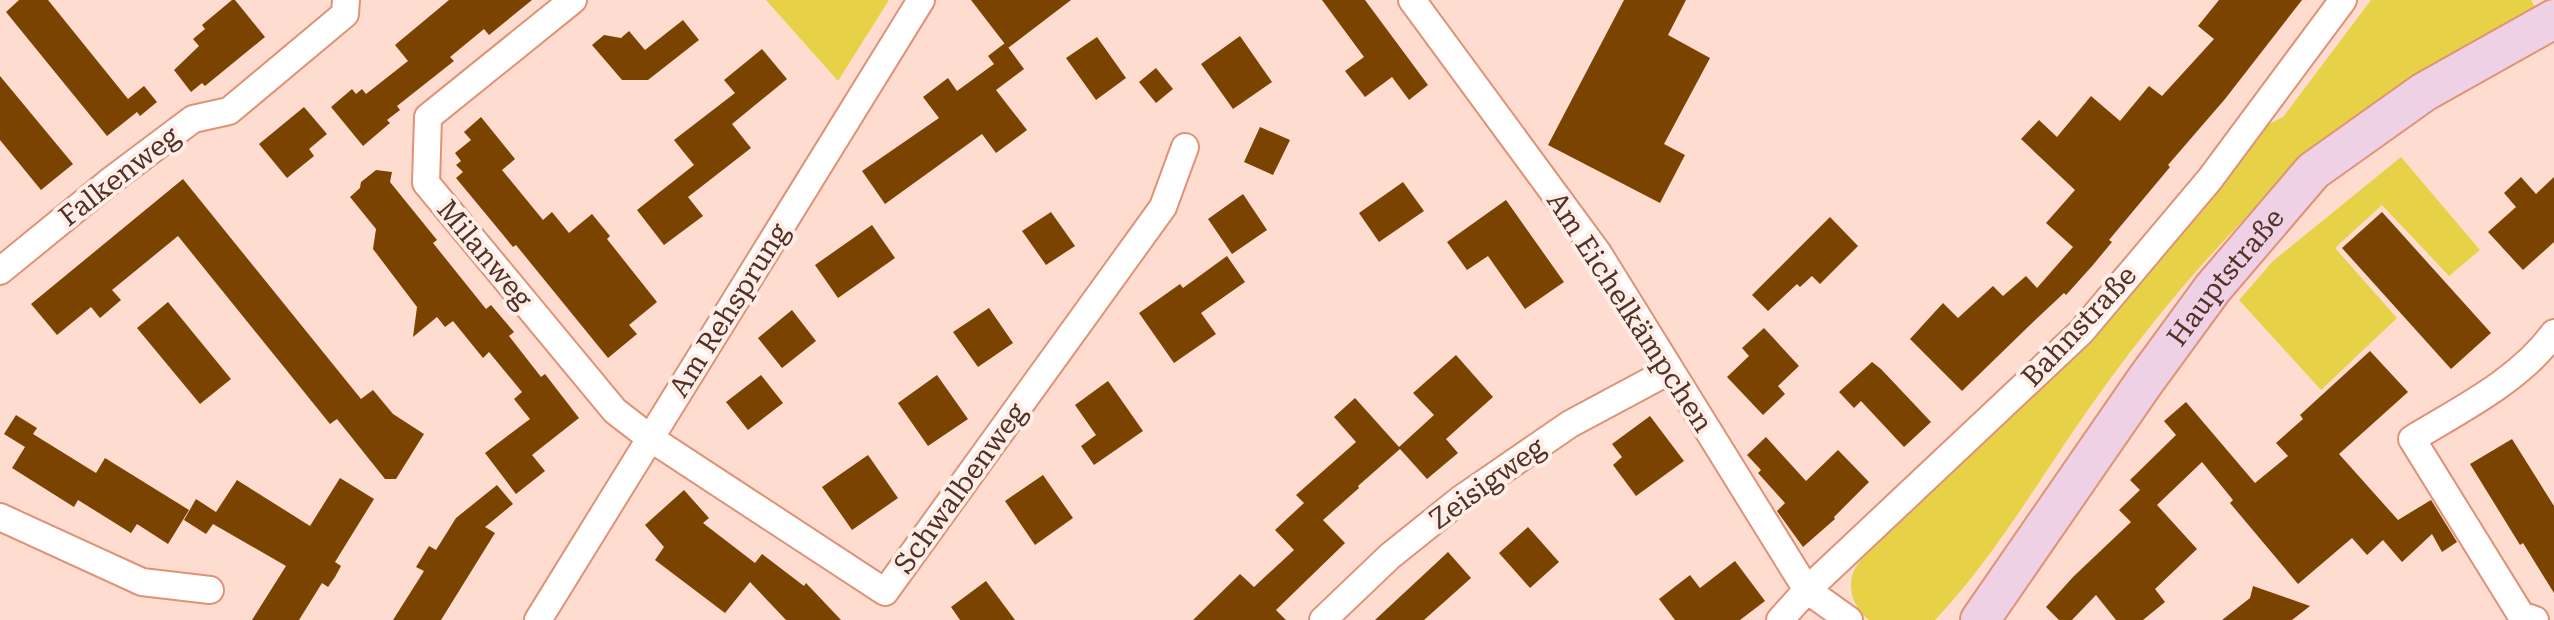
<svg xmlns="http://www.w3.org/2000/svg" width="2554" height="620" font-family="'Roboto Serif',serif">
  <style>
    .green { fill: #e7d247 }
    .building { fill: #7b4300 }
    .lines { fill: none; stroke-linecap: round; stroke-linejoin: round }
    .street-casing { stroke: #e09276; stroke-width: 30 }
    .secondary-casing { stroke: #e09276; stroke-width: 42 }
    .street { stroke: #fff; stroke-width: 26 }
    .secondary { stroke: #eed1e5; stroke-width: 38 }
    .labels { text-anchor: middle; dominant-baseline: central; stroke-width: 8; stroke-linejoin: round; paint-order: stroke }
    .street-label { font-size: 28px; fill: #513125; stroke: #ffede7 }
  </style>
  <rect width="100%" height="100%" fill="#fedcd0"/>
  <path class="green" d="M766,0H889L838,81Z
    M2371,0H2531L2536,9C2346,95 2203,246 2085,414C2037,483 1993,559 1935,620H1869C1853,608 1845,585 1856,567C1861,558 1871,550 1878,542L2085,348L2269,124L2283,117Z
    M2401,157L2480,250L2449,276L2382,205L2335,248L2397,318L2321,390L2239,300L2273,261Z"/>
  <path class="building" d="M19,0H48L128,99L144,86L157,102L140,116L137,112L107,136L6,12Z
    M232,0H235L265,37L205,86L202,83L191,92L174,70L199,46L193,39L205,29L202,25Z
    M449,0H532L489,35L484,29L450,57L454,61L397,106L400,110L387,120L390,123L363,146L331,107L352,89L356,94L362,89L366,94L408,61L395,45Z
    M971,0H1071L1008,48Z
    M1322,0H1365L1428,85L1409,100L1392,77L1365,97L1345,71L1364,57Z
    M1624,0H1686L1668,35L1710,58L1664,144L1685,155L1660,203L1548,145Z
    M2219,0H2302L2225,99L2168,165L2170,167L2109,240L2112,242L2093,265L2066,295L2064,293L2030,325L1962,391L1910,339L1943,303L1958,318L1993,286L2003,296L2026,276L2037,288L2073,247L2046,223L2075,190L2021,139L2039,120L2057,137L2091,96L2120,121L2149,86L2162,96L2214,39L2198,26Z
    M683,20L699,40L648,80H622L592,45L604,35L621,38L629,31L645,50Z
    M1240,36L1272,82L1233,109L1201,64Z
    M1097,37L1126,78L1096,100L1066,58Z
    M1005,43L1024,69L996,90L1027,130L996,153L982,134L885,204L862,171L939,118L923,97L948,78L957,91L994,64L988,56Z
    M762,49L787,79L732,124L751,148L688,197L703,216L664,245L637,210L694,165L674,140L735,93L724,80Z
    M1156,68L1173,89L1156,103L1139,82Z
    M0,76L73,164L41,190L0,140Z
    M304,107L327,134L309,149L314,156L287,178L259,144Z
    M481,117L515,159L502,170L543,220L552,212L569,233L592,214L610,236L607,239L657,302L629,325L637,334L608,358L516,245L513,247L456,178L463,172L456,165L461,161L455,153L471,140L464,132Z
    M1260,127L1290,140L1273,175L1244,162Z
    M376,170L392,172L390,182L437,240L433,243L486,309L491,305L514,332L509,336L541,377L545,374L579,418L532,455L545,471L516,494L485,453L530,419L514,399L522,392L489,352L483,358L453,321L445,327L437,317L413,337L417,307L373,249L376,229L350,197L360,188L361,182Z
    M2521,177L2536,194L2554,177V242L2523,270L2488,232L2516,207L2504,193Z
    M183,179L361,399L373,390L393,414L424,434L396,479H385L337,419L330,424L178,236L112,290L121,300L100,318L91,307L57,335L31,304Z
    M1403,182L1424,211L1379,242L1359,213Z
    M1243,194L1267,230L1232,254L1208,219Z
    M1506,200L1564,282L1525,309L1488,256L1467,270L1447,242Z
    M1051,212L1075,246L1046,265L1022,231Z
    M2382,212L2491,333L2451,369L2342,248Z
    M1830,217L1858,246L1820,284L1812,276L1800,287L1797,284L1768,311L1752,295Z
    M872,225L895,258L838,298L815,265Z
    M1227,256L1245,282L1201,313L1216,334L1174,363L1139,313L1180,284L1183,288Z
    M168,302L231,379L200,404L137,328Z
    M989,308L1013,343L978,367L953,332Z
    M792,310L816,341L782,368L758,338Z
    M1764,328L1799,366L1778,386L1785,394L1763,415L1727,377L1749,356L1742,348Z
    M2370,351L2408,392L2339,454L2398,520L2431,500L2457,542L2442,552L2432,534L2402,562L2383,540L2367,555L2352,538L2298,584L2230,503L2233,500L2202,462L2157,505L2197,549L2155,589L2165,602L2143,620H2116L2096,595L2072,620H2059L2046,607L2073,577L2131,522L2119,510L2140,490L2130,480L2176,435L2164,421L2186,402L2255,483L2288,456L2276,443L2303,419L2300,415Z
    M1456,355L1493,397L1446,439L1458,453L1427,479L1400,449L1358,486L1359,488L1323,520L1345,543L1276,610L1286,620H1193L1240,574L1254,587L1294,550L1275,530L1304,503L1296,495L1356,442L1334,417L1355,398L1399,447L1434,415L1413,393Z
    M1872,362L1881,369L1931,422L1904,447L1861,401L1854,408L1839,392Z
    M761,375L783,403L748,430L726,402Z
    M937,375L968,419L928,446L898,403Z
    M1108,381L1143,431L1094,465L1081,446L1096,435L1075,405Z
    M16,415L37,428L33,434L96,473L105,458L189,510L168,544L137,524L131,533L78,500L74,507L12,468L25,447L4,434Z
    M1650,416L1684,461L1636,496L1613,465L1622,457L1612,444Z
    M1766,437L1806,481L1838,450L1869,482L1834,517L1835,519L1803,547L1777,511L1785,503L1758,473L1761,470L1747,455Z
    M2512,439L2554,506V593L2523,543L2520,545L2470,464Z
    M868,455L898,498L852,530L822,487Z
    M1043,475L1073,518L1035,545L1005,501Z
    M340,478L374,499L335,562L341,566L335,577L328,587L322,583L299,620H252L286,566L213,524L206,534L184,520L196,499L216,512L237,480L310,526Z
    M497,485L513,504L485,527L495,533L441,620H393L424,571L416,567L429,546L436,550L456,518Z
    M684,490L709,518L703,523L755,563L762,554L804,586L806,583L841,620H786L750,582L725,613L655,560L664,547L645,525Z
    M1528,527L1559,562L1530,588L1499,553Z
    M1448,552L1471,578L1424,620H1375Z
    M1735,561L1765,601L1740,620H1675L1659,599L1690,575L1700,588Z
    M986,581L1015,620H960L951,607Z
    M2253,586L2310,606L2292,620H2222L2250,598Z"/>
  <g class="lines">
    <g class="street-casing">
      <path id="street" d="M573,0L428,117L426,183L615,411L650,438L885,592L1163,207L1185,147
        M1412,0L1598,253L1807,590L1849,620
        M0,271L109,182L193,119L229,111L345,14L346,0
        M0,517L142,582L210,590
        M538,620L921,0
        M1323,620L1390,556L1461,499L1570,424L1669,371
        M1780,620L1807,590L2081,332L2210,179L2343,0
        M2535,620L2521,615L2412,439C2461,409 2519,381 2554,333"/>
    </g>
    <g class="secondary-casing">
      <g id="secondary">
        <path id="s1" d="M1980,620L2145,381L2213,288L2313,171L2424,92L2554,19"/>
      </g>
    </g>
    <use href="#street" class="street"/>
    <use href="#secondary" class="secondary"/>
  </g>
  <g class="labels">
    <g class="street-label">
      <text transform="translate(119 176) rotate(-38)">Falkenweg</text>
      <text transform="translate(485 254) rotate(50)">Milanweg</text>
      <text stroke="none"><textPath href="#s1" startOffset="422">Hauptstraße</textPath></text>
      <text transform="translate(729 310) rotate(-58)">Am Rehsprung</text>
      <text transform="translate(1630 312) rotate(57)">Am Eichelkämpchen</text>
      <text transform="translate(2079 326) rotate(-47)">Bahnstraße</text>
      <text transform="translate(1487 483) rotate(-36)">Zeisigweg</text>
      <text transform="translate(960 488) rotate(-54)">Schwalbenweg</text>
    </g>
  </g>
</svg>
